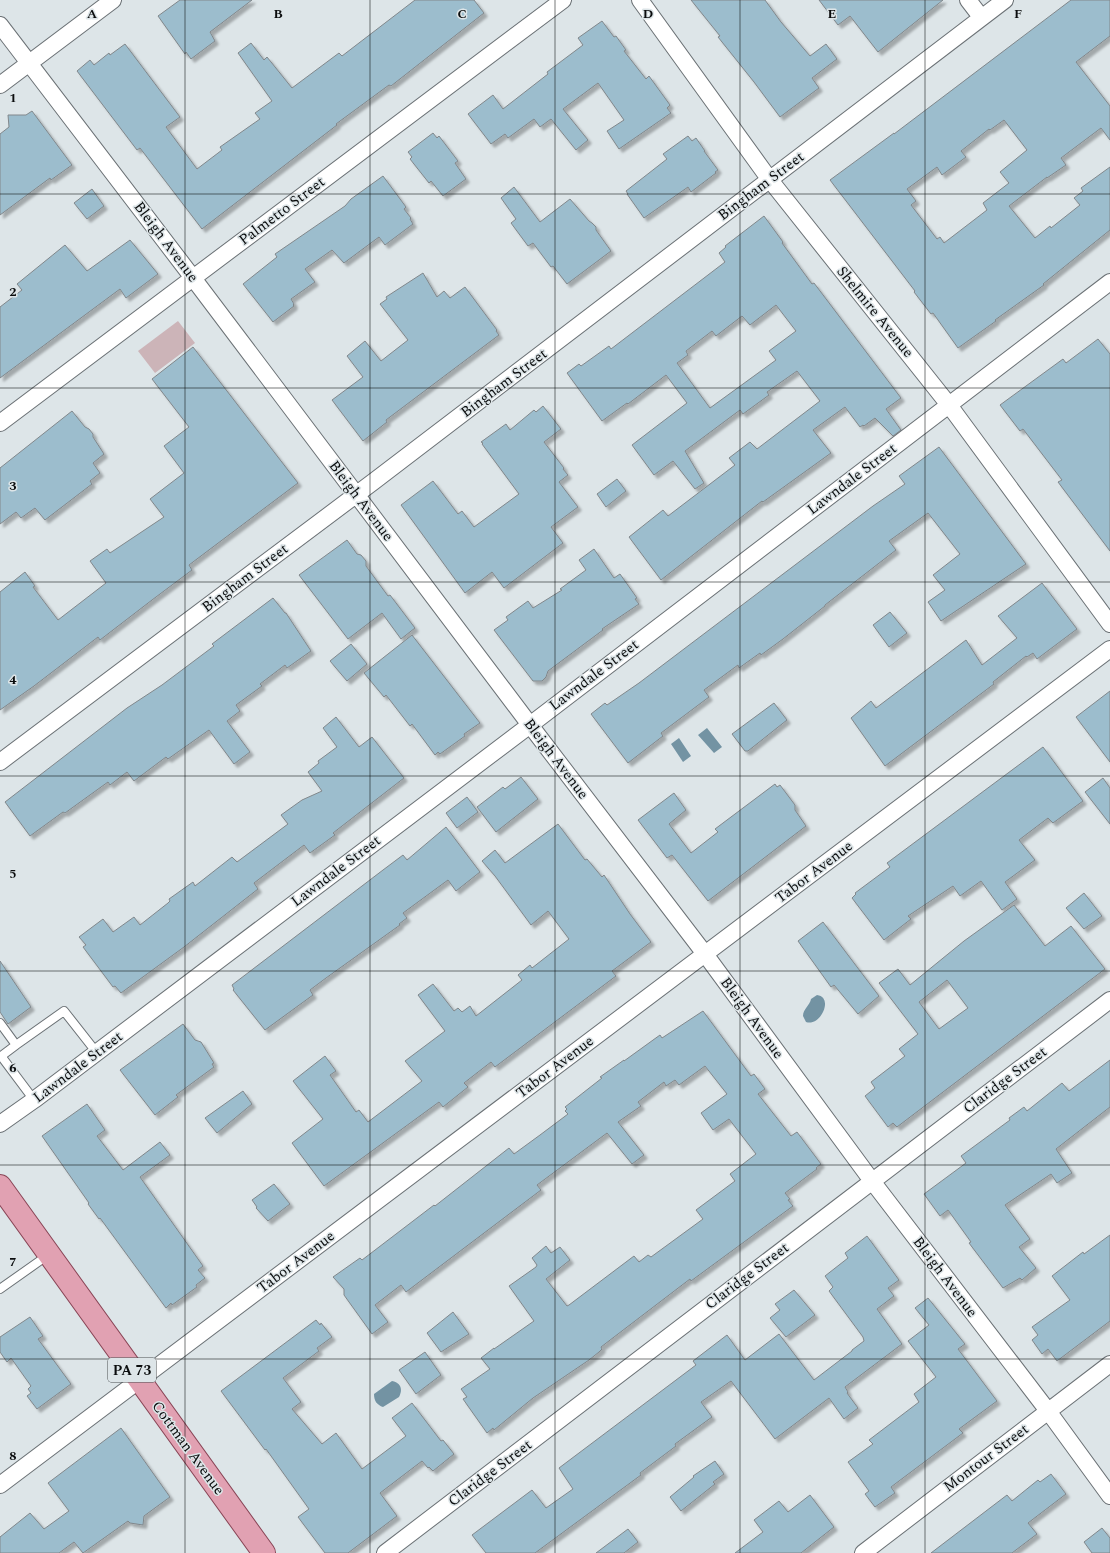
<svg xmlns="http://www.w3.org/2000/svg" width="1110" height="1553" font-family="Spectral,serif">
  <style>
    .green { fill: #ccb4b8 }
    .water { fill: #7393a3 }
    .building { fill: #9cbdcd; stroke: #81878b; fill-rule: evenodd; filter: url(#shadow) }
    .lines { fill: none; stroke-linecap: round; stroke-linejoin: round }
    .service-casing { stroke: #6b7175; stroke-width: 10 }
    .minor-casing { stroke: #6b7175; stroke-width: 18 }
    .primary-casing { stroke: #894556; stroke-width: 24 }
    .service { stroke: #fff; stroke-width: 8 }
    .minor { stroke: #fff; stroke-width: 16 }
    .primary { stroke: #e1a1b2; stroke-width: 22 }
    .grid { fill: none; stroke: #0a0c0d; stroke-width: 1; stroke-opacity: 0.55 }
    .labels { text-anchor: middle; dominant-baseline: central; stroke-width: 3; stroke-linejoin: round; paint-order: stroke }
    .shield { fill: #dde5e8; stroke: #494d4f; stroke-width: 1 }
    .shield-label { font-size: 14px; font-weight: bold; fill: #0a0c0d }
    .street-label { font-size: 15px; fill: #0a0c0d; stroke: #dde5e8 }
    .grid-label { font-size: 13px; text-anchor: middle; font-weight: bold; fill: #0a0c0d; stroke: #dde5e8; stroke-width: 3; stroke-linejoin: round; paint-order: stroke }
  </style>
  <defs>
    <filter id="shadow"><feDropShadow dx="3.5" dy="3.5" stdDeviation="1" flood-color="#0004"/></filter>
  </defs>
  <rect width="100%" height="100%" fill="#dde5e8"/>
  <path class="green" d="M178,321L195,343L155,373L138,351Z"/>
  <path class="water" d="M707,728L722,747L714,753L698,735Z
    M679,738L691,756L683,762L671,744Z
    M817,995C834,997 821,1027 806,1022L803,1016C803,1009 810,1005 811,999Z
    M392,1381C401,1383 403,1389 399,1397L383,1407C377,1405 374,1401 374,1394Z"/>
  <path class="building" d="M180,0H252L210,32L215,41L191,59L186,52L185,54L158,16Z
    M415,0H474L484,13L391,86L389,85L336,124L337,125L202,229L140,148L137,150L77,71L90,60L94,65L109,53L110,55L125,44L180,117L166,127L197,169L222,150L220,147L260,119L255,113L272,101L238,53L251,43L264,60L267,57L292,88L339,53L342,56Z
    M691,0H765L781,22L810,56L826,44L837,59L812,78L819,88L780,117L754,82L718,37L720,36Z
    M819,0H943L878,52L850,16L838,25Z
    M1071,0H1110V36L1076,62L1110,106V140L1101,128L1061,158L1066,165L1047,178V177L1009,206L1035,238L1050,226L1051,228L1080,205L1074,198L1083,191L1081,188L1110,167V230L1043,284L1044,285L995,320L996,321L958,348L933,313L931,314L914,292L915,291L830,180L894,133V134ZM1004,120L1027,150L1000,172L1009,183L983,203L987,210L944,243L940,237L937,239L911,205L916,201L907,189L937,167L942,175L966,157L961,151L989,129L990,130Z
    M602,21L614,37L616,36L626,50L624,51L646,79L649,76L670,105L667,108L671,113L619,149L607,131L624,120L598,83L563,109L588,140L576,150L551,119L540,127L534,119L508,138L505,134L491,144L468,114L493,95L503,109L548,74L547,72L583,45L578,38Z
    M32,111L72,165L51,180L50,178L0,215V134L9,127L8,115H26Z
    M433,133L437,138L439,136L458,161L455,163L466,179L443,196L431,181L429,183L410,159L412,157L408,152Z
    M688,136L692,141L696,138L705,151H704L718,170L715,172L716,173L691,192L688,187L644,218L627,194H628L626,191L667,159L663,154Z
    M383,176L406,207L404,209L411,218L410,219L413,224L385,245L379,237L344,263L332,250L305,269L315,282L291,299L294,304L293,305L294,306L273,322L243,284L277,257L275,254L345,206L351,199Z
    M514,187L540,222L570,199L589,221L592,223L596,227V230L611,251L567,284L553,266L551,267L533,243L528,246L511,223L516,219L501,198Z
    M92,189L104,206L87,219L74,203Z
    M764,216L783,242L782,243L812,284L814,283L901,398L886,409L901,430L893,436L875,418L864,426L863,425L860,427L845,407L813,430L831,453L763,502L762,501L661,580L629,537L663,510L668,516L735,465L729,458L750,442L757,449L820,401L797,371L767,392L769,395L743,414L740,410L685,451L704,483L695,489L673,461L654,475L632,445L687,403L666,375L628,404L627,403L602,421L567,373L579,364L581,366L609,346L611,349L725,262L719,253L726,247L725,246ZM776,305L796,331L769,351L776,360L710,408L677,363L688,355L686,351L712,331L716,336L742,316L750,325Z
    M130,240L158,274L126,298L120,289L0,378V307L22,290L17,284L65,245L87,271Z
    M423,273L437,297L444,291L450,298L465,287L497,330L496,331L499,335L386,420L387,422L363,441L332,400L363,377L347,356L365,341L381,361L408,340L380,304L387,299L386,297Z
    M1098,339L1110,354V551L1058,482L1062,480L1023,429L1020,431L1000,405L1063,359L1066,363Z
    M193,347L298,483L189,565L192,570L152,600L100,640L98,637L34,686L0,710V592L25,572L35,586L33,587L58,620L106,583L90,561L107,549L110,553L164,517L150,499L184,473L164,446L189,427L152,379Z
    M543,406L561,429L544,442L564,468L563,469L568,475L559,482L578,507L551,527L563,543L504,588L492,572L465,593L401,505L433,481L458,514L462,511L474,527L519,494L482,444L483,443L481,442L506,424L510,430L534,410L536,412Z
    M72,411L85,427L89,429L93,434V437L104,454L93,463L100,473L90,481L92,484L45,520L35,508L21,518L16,512L0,524V468Z
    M939,447L1026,564L941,621L928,602L945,590L933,575L960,554L928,513L889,541L896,550L825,605V606L783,639L761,655L760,653L739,668L738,665L704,690L709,697L661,733L663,736L628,763L591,714L605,703L607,705L639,683L873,506L905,484L899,476Z
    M617,479L626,491L606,507L597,494Z
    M347,540L357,554L361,555L366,561V566L388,596L390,595L415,628L401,639L382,613L348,639L299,575Z
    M594,549L614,578L620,574L637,598L635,599L639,604L602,629L603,630L548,671L546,677L542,681H533L494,630L508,620L506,617L528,601L533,608L562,590L560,589L586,570L579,560Z
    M1042,583L1077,629L1037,659L1033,653L1027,657L1026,656L993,682L994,684L885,766L851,718L871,701L876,708L966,640L982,665L1017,638L998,616Z
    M273,598L285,613H286L311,651L287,668L285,665L260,684L262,686L236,705L240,711L227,721L250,752L234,764L209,730L168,759L166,757L134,781L127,772L110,785L108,782L65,813L63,812L30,836L5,802L127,708L162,685L214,646L212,644Z
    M890,612L907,633L889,647L873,625Z
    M412,635L480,723L464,734L465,736L440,754L438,752L435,755L412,724L410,726L386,695L384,697L364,673Z
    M351,644L367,664L347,681L330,661Z
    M1110,691V762L1076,717Z
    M774,703L787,720L748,751H745L732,734Z
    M336,717L359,747L372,737L404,778L333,833L335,835L310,853L304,845L254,883L258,889L184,947L121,993L115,986L113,987L83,947L86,945L79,937L103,919L113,932L134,917L140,925L168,903L170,901L169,899L193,882L195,886L232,857L237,862L288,824L281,815L302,800L322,791L308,772L319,763L318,761L337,747L323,728Z
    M1043,747L1083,801L1053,823L1048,818L1019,840L1035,860L1005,882L1017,899L1002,910L981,881L960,896L953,886L908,916L911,919L884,940L852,898L856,894L855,893L890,867L887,863Z
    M521,777L538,799L496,832L477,807L503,787L505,789Z
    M1103,778L1110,788V824L1085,792Z
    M775,784L777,787L780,785L795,805V810L806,826L708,901L672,855L667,858L638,820L674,793L686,810L669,824L691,853L718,832L715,829Z
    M467,797L478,812L457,828L446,813Z
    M558,824L585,860L587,859L602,877L604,875L630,914L651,942L612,971L616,976L495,1067L491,1062L464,1083L468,1087L443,1107L439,1102L324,1186L292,1143L323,1119L293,1081L325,1056L336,1071L330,1075L356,1112L359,1110L368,1122L422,1081L405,1061L445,1031L418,995L433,984L454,1011L458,1008L462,1012L470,1006L476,1016L522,980L518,975L530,965L532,968L569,939L548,911L531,925L495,876L482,861L495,850L505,863Z
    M446,827L480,872L456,891L448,880L403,913L407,918L399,924L400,925L326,978L310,990L313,995L265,1030L233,990L234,989L232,985L383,870L403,855L407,860Z
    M1084,893L1102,916L1084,929L1066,908Z
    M1014,905L1045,946L1071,926L1105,969L897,1127L893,1123L888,1127L865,1096L875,1088L871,1082L905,1056L899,1049L918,1034L879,983L898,969L910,985L964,941ZM947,980L968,1008L939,1029L919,1002Z
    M823,922L879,996L858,1014L834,985L831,987L798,941Z
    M0,961L31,1007L8,1024L0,1012Z
    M703,1011L751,1076L754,1074L765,1089L758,1094L791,1136L797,1132L821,1164L816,1168L817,1169L785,1193L790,1199L788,1200L793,1206L691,1281L690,1279L601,1347L602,1349L599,1352L589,1360L533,1398L494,1430L493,1428L487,1433L463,1399L467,1397L461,1389L490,1369L481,1358L494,1348V1349L534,1321L509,1286L536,1267L537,1265L532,1258L546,1246L551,1253L560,1247L570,1260L546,1279L567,1306L569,1305L634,1256L639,1262L648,1255L651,1257L703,1219L696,1210L735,1181L730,1174L756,1154L729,1119L713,1130L701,1113L727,1094L705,1066L679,1085L675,1080L666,1086L664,1082L638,1102L641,1106L618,1122L644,1155L632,1164L607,1133L537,1185L541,1190L406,1292L401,1285L375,1305L388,1322L372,1334L344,1295V1289L333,1277L360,1258L362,1260L434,1205L435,1206L509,1148L514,1154L540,1135L568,1114L565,1111L567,1109L565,1107L602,1078L600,1077L624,1060V1061L660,1035L662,1038Z
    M183,1024L195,1040L201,1042L214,1063L212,1064L214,1067L176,1095L178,1097L155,1115L120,1070Z
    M1110,1060V1107L1056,1149L1072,1173L1057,1183L1051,1174L1005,1205L1030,1239L1019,1247L1036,1268L1022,1280L1020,1278L1003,1288L969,1243L971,1242L948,1210L940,1216L924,1194L966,1163L961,1156L1010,1120L1009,1118L1024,1107L1027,1111L1062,1083L1069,1091Z
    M243,1091L252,1104L217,1133L205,1118Z
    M87,1104L105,1130L97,1136L123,1170L160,1142L170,1155L140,1177L203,1266L198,1270L205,1278L196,1285L197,1287L172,1305L171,1303L166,1308L100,1218L99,1219L88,1204L89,1203L42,1136Z
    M274,1184L290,1204L268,1221L256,1208L257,1207L252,1200Z
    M1110,1235V1321L1057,1361L1048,1349L1042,1354L1032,1340L1038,1335L1032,1327L1070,1300L1052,1276L1083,1252L1084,1254Z
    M867,1236L899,1280L888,1288L894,1296L877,1309L902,1344L845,1387L848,1392L847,1393L858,1408L844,1419L829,1398L775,1439L731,1381L701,1402L712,1417L675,1444L676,1446L640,1473L641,1475L535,1553H486L472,1535L532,1490L546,1508L573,1489L559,1468L696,1365L693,1361L727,1335L745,1360L779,1334L814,1380L852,1351V1350L864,1341L863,1337L829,1291L833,1287L825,1276L848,1258L845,1253Z
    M794,1290L815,1315L786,1337L770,1318L780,1310L775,1304Z
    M928,1298L965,1344L958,1349L997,1401L959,1429L963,1433L891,1487L895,1493L875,1507L865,1494L869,1491L848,1462L873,1444L869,1440L919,1402L914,1394L936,1377L908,1341L929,1325L915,1308Z
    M453,1312L469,1334L441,1352L427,1333Z
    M30,1317L43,1336L38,1339L71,1384L37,1409L27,1396L31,1393L28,1389L31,1386L11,1358L7,1362L0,1352V1337Z
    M316,1320L320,1325L321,1323L332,1337L317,1348L319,1351L283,1378L301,1402L292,1409L322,1444L336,1433L362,1469L406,1436L392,1418L412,1403L441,1441L443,1440L454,1454L433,1471L429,1467L428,1468L422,1461L380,1493L397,1516L348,1553H325L298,1517L309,1509L266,1449L265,1450L221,1391Z
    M425,1352L441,1375L416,1394L399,1370Z
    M121,1428L170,1497L144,1516L143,1525L130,1523L128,1521L83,1553L74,1542L59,1553H0V1537L30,1513L44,1529L69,1511L48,1483Z
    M715,1461L724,1474L713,1482L715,1484L681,1511L670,1497L694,1477L693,1476Z
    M1051,1474L1066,1494L1028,1523L1037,1534L1012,1553H931L1007,1495L1012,1501L1038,1480L1040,1482Z
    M810,1495L834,1527L801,1553H735L763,1532L754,1520L779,1501L788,1512Z
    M1102,1528L1110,1538V1553H1092L1084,1542Z
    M628,1529L638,1542L624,1553H596Z"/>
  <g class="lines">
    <g class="service-casing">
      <path id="service" d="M0,1023L16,1045L0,1057
        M16,1045L64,1011L97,1053
        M1,1056L34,1100
        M0,1289L48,1255"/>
    </g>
    <g class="minor-casing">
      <path id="minor" d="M640,0L770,180L949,405L1110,624
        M968,0L981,17
        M0,25L193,278L530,725L705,954L872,1181L1048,1411L1110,1496
        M0,85L113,0
        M0,423L563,0
        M0,762L373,482L1005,0
        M0,1124L34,1100L530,725L1110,282
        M0,1485L1110,649
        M385,1553L1110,1000
        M863,1553L1110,1364"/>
    </g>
    <g class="primary-casing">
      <path id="primary" d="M0,1186L264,1553"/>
    </g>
    <use href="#service" class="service"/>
    <use href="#minor" class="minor"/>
    <use href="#primary" class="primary"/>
  </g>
  <path class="grid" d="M185,0V1553M370,0V1553M555,0V1553M740,0V1553M925,0V1553M0,194H1110M0,388H1110M0,582H1110M0,776H1110M0,971H1110M0,1165H1110M0,1359H1110"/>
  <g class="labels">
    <rect class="shield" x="108" y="1358" width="48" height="24" rx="3"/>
    <g class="shield-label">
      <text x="132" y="1370">PA 73</text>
    </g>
    <g class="street-label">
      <text transform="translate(761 186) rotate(-37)">Bingham Street</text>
      <text transform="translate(282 211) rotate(-37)">Palmetto Street</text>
      <text transform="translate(166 242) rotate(53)">Bleigh Avenue</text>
      <text transform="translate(875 312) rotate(51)">Shelmire Avenue</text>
      <text transform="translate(504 383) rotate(-37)">Bingham Street</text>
      <text transform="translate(852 479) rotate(-37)">Lawndale Street</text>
      <text transform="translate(361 501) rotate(53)">Bleigh Avenue</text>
      <text transform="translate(245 578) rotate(-37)">Bingham Street</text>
      <text transform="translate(594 675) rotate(-37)">Lawndale Street</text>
      <text transform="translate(556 759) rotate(53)">Bleigh Avenue</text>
      <text transform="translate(336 871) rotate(-37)">Lawndale Street</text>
      <text transform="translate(814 872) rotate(-37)">Tabor Avenue</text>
      <text transform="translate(752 1018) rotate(54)">Bleigh Avenue</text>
      <text transform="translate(78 1067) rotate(-37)">Lawndale Street</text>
      <text transform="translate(555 1067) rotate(-37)">Tabor Avenue</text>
      <text transform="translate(1005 1080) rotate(-37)">Claridge Street</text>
      <text transform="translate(296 1262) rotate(-37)">Tabor Avenue</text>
      <text transform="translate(747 1276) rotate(-37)">Claridge Street</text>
      <text transform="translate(945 1277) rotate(53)">Bleigh Avenue</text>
      <text transform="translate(188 1448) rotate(54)">Cottman Avenue</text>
      <text transform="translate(986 1458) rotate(-37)">Montour Street</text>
      <text transform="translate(490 1473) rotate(-37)">Claridge Street</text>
    </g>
  </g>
  <g class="grid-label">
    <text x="92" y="18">A</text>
    <text x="278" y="18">B</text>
    <text x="462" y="18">C</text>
    <text x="648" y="18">D</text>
    <text x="832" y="18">E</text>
    <text x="1018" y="18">F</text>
    <text x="13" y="102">1</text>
    <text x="13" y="296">2</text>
    <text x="13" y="490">3</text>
    <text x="13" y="684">4</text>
    <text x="13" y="878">5</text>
    <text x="13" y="1072">6</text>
    <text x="13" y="1266">7</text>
    <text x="13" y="1460">8</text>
  </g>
</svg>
